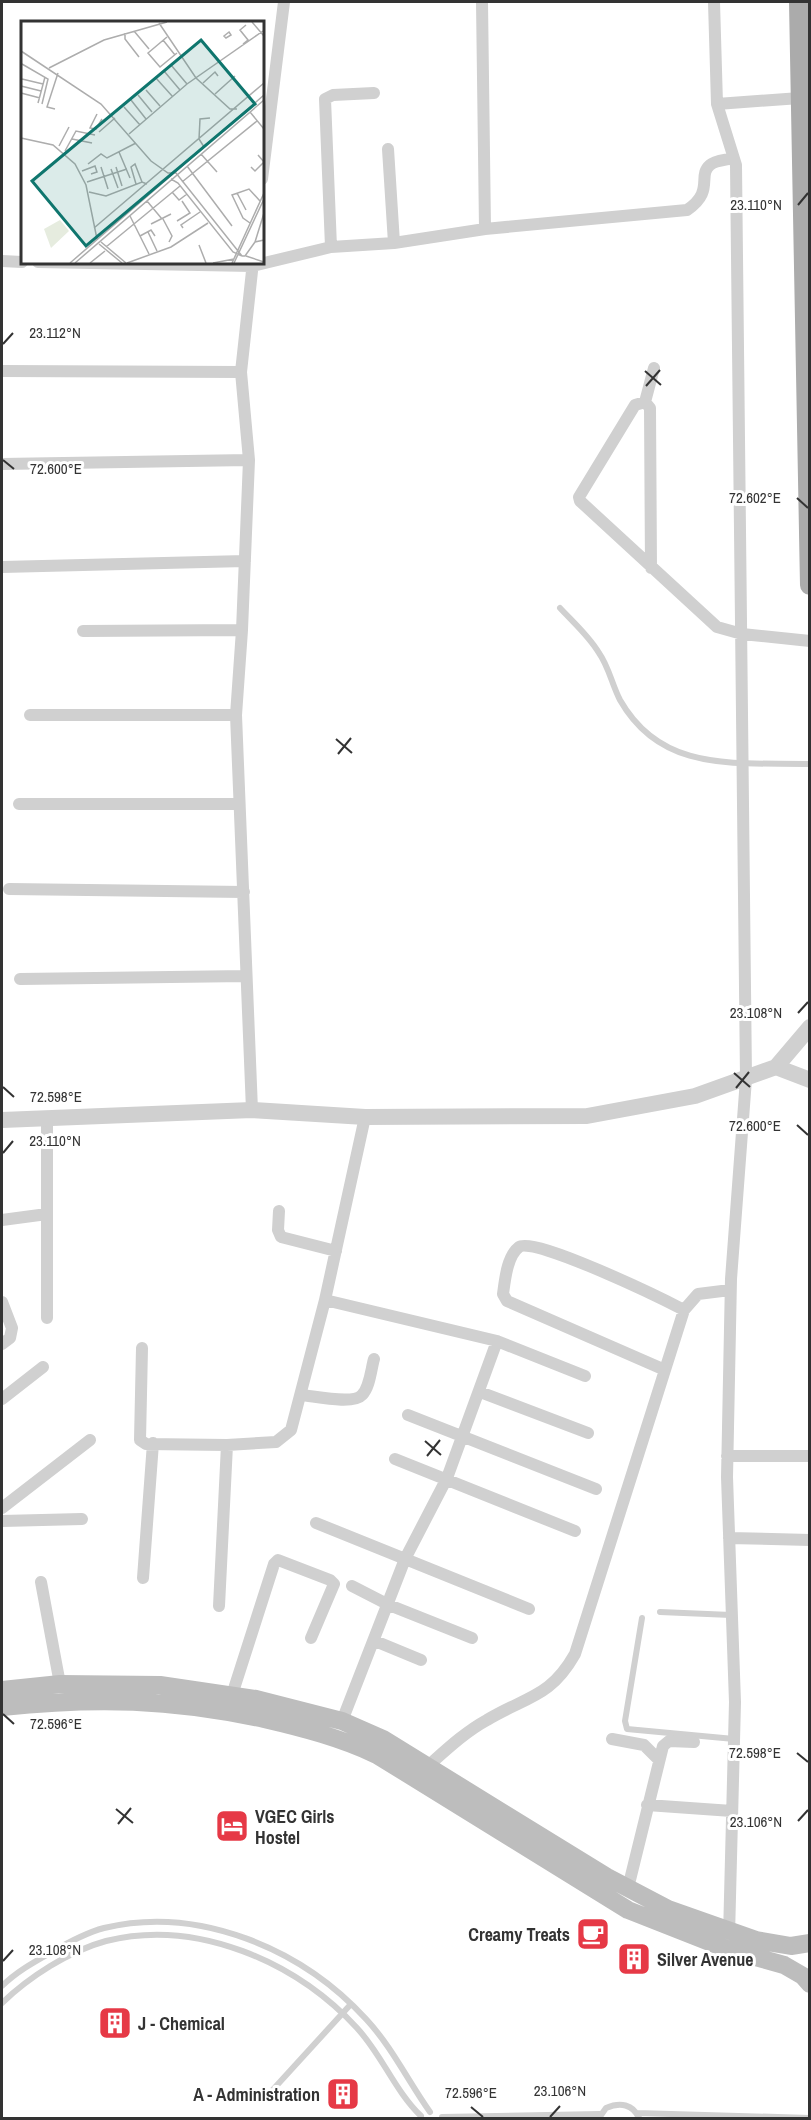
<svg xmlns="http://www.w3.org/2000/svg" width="811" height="2120" font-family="'Archivo Narrow',sans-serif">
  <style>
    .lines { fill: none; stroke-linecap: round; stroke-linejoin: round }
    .service { stroke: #d0d0d0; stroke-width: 6 }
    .minor { stroke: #d0d0d0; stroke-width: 12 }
    .tertiary { stroke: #d0d0d0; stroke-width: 16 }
    .secondary { stroke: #bdbdbd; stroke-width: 18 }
    .primary { stroke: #ababab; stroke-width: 20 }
    .ticks { fill: none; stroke: #333; stroke-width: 2 }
    .labels { text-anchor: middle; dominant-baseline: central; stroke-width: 6; stroke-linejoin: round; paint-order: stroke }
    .poi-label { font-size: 18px; font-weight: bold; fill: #333; stroke: #fff; text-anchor: start }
    .inset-road { fill: none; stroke: #adadad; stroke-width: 1.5 }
    .view { fill: #0f766e; fill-opacity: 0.15; stroke: #0f766e; stroke-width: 3 }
    .inset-edge { fill: none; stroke: #333; stroke-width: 3 }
    .ticks-label { font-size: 15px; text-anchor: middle; fill: #333; stroke: #fff; stroke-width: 6; stroke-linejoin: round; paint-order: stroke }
  </style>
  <rect width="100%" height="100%" fill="#fff"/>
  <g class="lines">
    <path class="service" d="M560,608C573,622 589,636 599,653C609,667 612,685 620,700C662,774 737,762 810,764
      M660,1612L731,1615
      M642,1618L625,1721L627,1729L734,1739
      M2,1986C16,1972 34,1962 50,1953C67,1943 85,1933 104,1928C199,1905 302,1949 366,2019C392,2047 408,2081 430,2112
      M2,2003C29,1977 69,1951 106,1941C197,1918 296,1962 357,2028C382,2055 395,2091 421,2116
      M268,2095L351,2004
      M637,2113L810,2118
      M442,2117L600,2114
      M599,2118L606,2108C620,2102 633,2104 639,2118"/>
    <path class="minor" d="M482,2L485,229
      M714,2L717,104L736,165L746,1079L731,1279L727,1477L735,1702L729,1936
      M717,104L800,98
      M388,149L394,243
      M262,179L284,2
      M331,247L325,99L333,95L374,93
      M2,261L22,262
      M38,262L252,266L331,247L394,243L485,229L687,210C715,191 697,176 710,165C715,160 727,160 733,158
      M2,371L241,372
      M645,402L654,368
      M2,464L249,460
      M2,567L245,561
      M651,568L650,408L645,402L635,405L579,497L580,501L717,627L742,634L810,641
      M83,631L242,630
      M30,715H236
      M19,804H239
      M9,889L244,892
      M20,979L246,976
      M252,1110L236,715L242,630L249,460L241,372L253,262
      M47,1118V1318
      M279,1211L278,1230L281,1237L336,1251
      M2,1220L47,1214
      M325,1300L497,1341L585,1376
      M2,1302L12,1328L10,1338L2,1344
      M142,1348L140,1440L146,1444L227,1445
      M665,1370L507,1301L503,1294C505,1280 507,1256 519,1247C534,1236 663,1299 684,1310
      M480,1392L588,1433
      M301,1395C314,1396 353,1405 362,1395C370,1387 371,1369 374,1359
      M2,1399L43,1367
      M408,1415L596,1489
      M727,1456H810
      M395,1459L575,1531
      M2,1508L90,1440
      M2,1521L82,1519
      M316,1523L529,1609
      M729,1538L810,1540
      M143,1578L153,1443
      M41,1582L60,1684
      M352,1586L389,1605L472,1638
      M219,1606L227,1445L276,1442L291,1430L325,1300L365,1117
      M375,1641L421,1660
      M232,1695L274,1564L278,1560L330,1580L334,1584L311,1638
      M342,1721L405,1559L447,1478L497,1341
      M612,1739L644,1745L658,1759
      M428,1766C446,1750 465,1732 487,1720C527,1696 550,1698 575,1654L684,1310L698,1294L730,1290
      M647,1805L732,1811
      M628,1888L663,1746L669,1741L694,1742"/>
    <path class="tertiary" d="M776,1067L810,1080
      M2,1120L252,1110L365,1117L587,1116L695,1096L776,1067L810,1027"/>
    <path class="secondary" d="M2,1690L60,1684L160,1685L256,1699L342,1721L383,1739L607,1877L668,1909L756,1940L791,1946L810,1943
      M2,1707C96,1697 171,1699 264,1719C303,1728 341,1738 377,1755L628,1910L727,1949L784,1965L803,1976L810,1984"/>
    <path class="primary" d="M799,2L810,585"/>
  </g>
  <path class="ticks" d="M798,205L808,193M3,344L13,333M645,371L661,385M646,386L660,370M3,460L14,469M797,498L808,508M336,739L352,753M338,754L351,738M798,1013L808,1002M734,1073L750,1087M3,1087L14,1097M736,1088L749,1072M797,1125L808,1135M3,1153L13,1141M425,1441L441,1455M427,1456L440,1440M3,1714L14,1724M797,1753L808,1762M116,1809L133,1823M798,1821L808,1810M118,1824L131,1808M3,1961L13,1950M471,2107L483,2117M550,2117L560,2106"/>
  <defs>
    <g id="hotel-square" transform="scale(1.725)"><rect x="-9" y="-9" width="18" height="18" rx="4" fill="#e63946" stroke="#fff"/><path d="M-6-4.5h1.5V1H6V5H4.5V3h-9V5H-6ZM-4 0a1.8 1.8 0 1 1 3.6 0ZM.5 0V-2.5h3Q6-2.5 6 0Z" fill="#fff"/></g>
    <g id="cafe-square" transform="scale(1.725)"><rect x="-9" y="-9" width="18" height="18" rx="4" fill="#e63946" stroke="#fff"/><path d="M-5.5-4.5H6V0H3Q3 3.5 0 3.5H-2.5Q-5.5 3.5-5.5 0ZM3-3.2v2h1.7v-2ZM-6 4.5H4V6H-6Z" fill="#fff"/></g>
    <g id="building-square" transform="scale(1.725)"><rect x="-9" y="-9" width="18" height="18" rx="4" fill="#e63946" stroke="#fff"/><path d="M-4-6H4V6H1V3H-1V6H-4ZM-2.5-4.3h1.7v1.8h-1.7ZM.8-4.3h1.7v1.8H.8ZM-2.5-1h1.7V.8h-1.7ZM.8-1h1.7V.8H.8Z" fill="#fff"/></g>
  </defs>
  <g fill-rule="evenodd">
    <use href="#hotel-square" x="232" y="1826"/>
    <use href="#cafe-square" x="593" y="1934"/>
    <use href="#building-square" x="634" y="1959"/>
    <use href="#building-square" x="115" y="2023"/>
    <use href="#building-square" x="343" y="2094"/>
  </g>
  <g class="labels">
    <g class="poi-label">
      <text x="255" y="1816">VGEC Girls<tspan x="255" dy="21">Hostel</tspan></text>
      <text x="570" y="1934" text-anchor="end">Creamy Treats</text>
      <text x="657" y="1959">Silver Avenue</text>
      <text x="138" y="2023">J - Chemical</text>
      <text x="320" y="2094" text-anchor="end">A - Administration</text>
    </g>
  </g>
  <g transform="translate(21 21)">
    <rect width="243" height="243" fill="#fff"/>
    <path d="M39,199L48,210L30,227L23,208Z" fill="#e6ecdf"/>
    <path class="inset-road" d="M231,1L243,15M138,2L175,57L209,88H216M113,10L128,28M208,11L210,14L205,17L203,15ZM104,12V18L118,36M146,16L127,32L139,46L156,32M142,19L154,34M222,23L227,19L219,9L225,4M0,30L80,83L130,140L147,152H155L221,235M1,43L27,58L21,83M150,44L166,63M28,47L83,19L146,1M143,50L159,69M134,56L152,76M1,58L22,63M182,62L194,51L197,55M0,65L20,70M125,69L139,85M0,72L19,77M194,73L214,55M117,74L131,91M110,79L125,98M17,82L24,56M103,86L119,104M34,88L26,86L37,52M229,91L243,108M76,93L69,107L75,108L81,98M78,111L94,97M108,113L166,63L242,10M0,117L32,124L54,143L65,164L76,218M51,118L71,122M38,125L48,106M183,126L178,118L179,98L189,97M44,130L55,110L74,114M98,131L109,157M180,133L196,151M67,143L80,133L86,137L115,122M166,145L211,205M80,146L87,168M95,146L101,165M230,146L234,150L243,141L237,134M90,148L97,167M61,150L74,145L76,151L70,153M150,158L157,162L212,231L221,235M66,161L106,148M161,161L236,100M115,163L110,146L114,143L121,161M68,171L85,175L121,161L126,163M151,171L158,179L166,173M216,172L225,189M126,180L141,198M109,195L128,233M142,198L151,215L148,221M156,200L169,192L161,180M229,202L222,197L211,174L228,168L239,180M130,203L150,193M73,207L243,62M162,207L160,204L179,191M127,211L136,230M119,215L130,209L134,215M80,221L105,242M234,221L243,192M78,223L101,242M178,224L185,242M85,226L159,165M221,235H224L234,221L243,219M225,235L243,241M49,242L243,74M54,242L243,79M69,242L84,230M106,242L150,226L187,202M192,242L213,238M211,242L243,172M213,242L243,178"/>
    <path class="view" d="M180,19L234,83L65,225L11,160Z"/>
    <rect width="243" height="243" class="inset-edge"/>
  </g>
  <g class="ticks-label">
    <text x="756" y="210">23.110°N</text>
    <text x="55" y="338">23.112°N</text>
    <text x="56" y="474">72.600°E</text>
    <text x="755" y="503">72.602°E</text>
    <text x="756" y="1018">23.108°N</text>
    <text x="56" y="1102">72.598°E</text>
    <text x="755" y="1131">72.600°E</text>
    <text x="55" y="1146">23.110°N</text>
    <text x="56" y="1729">72.596°E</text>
    <text x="755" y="1758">72.598°E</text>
    <text x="756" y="1827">23.106°N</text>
    <text x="55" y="1955">23.108°N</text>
    <text x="560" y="2096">23.106°N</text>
    <text x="471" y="2098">72.596°E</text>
  </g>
  <rect width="811" height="2120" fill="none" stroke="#333333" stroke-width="6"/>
</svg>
